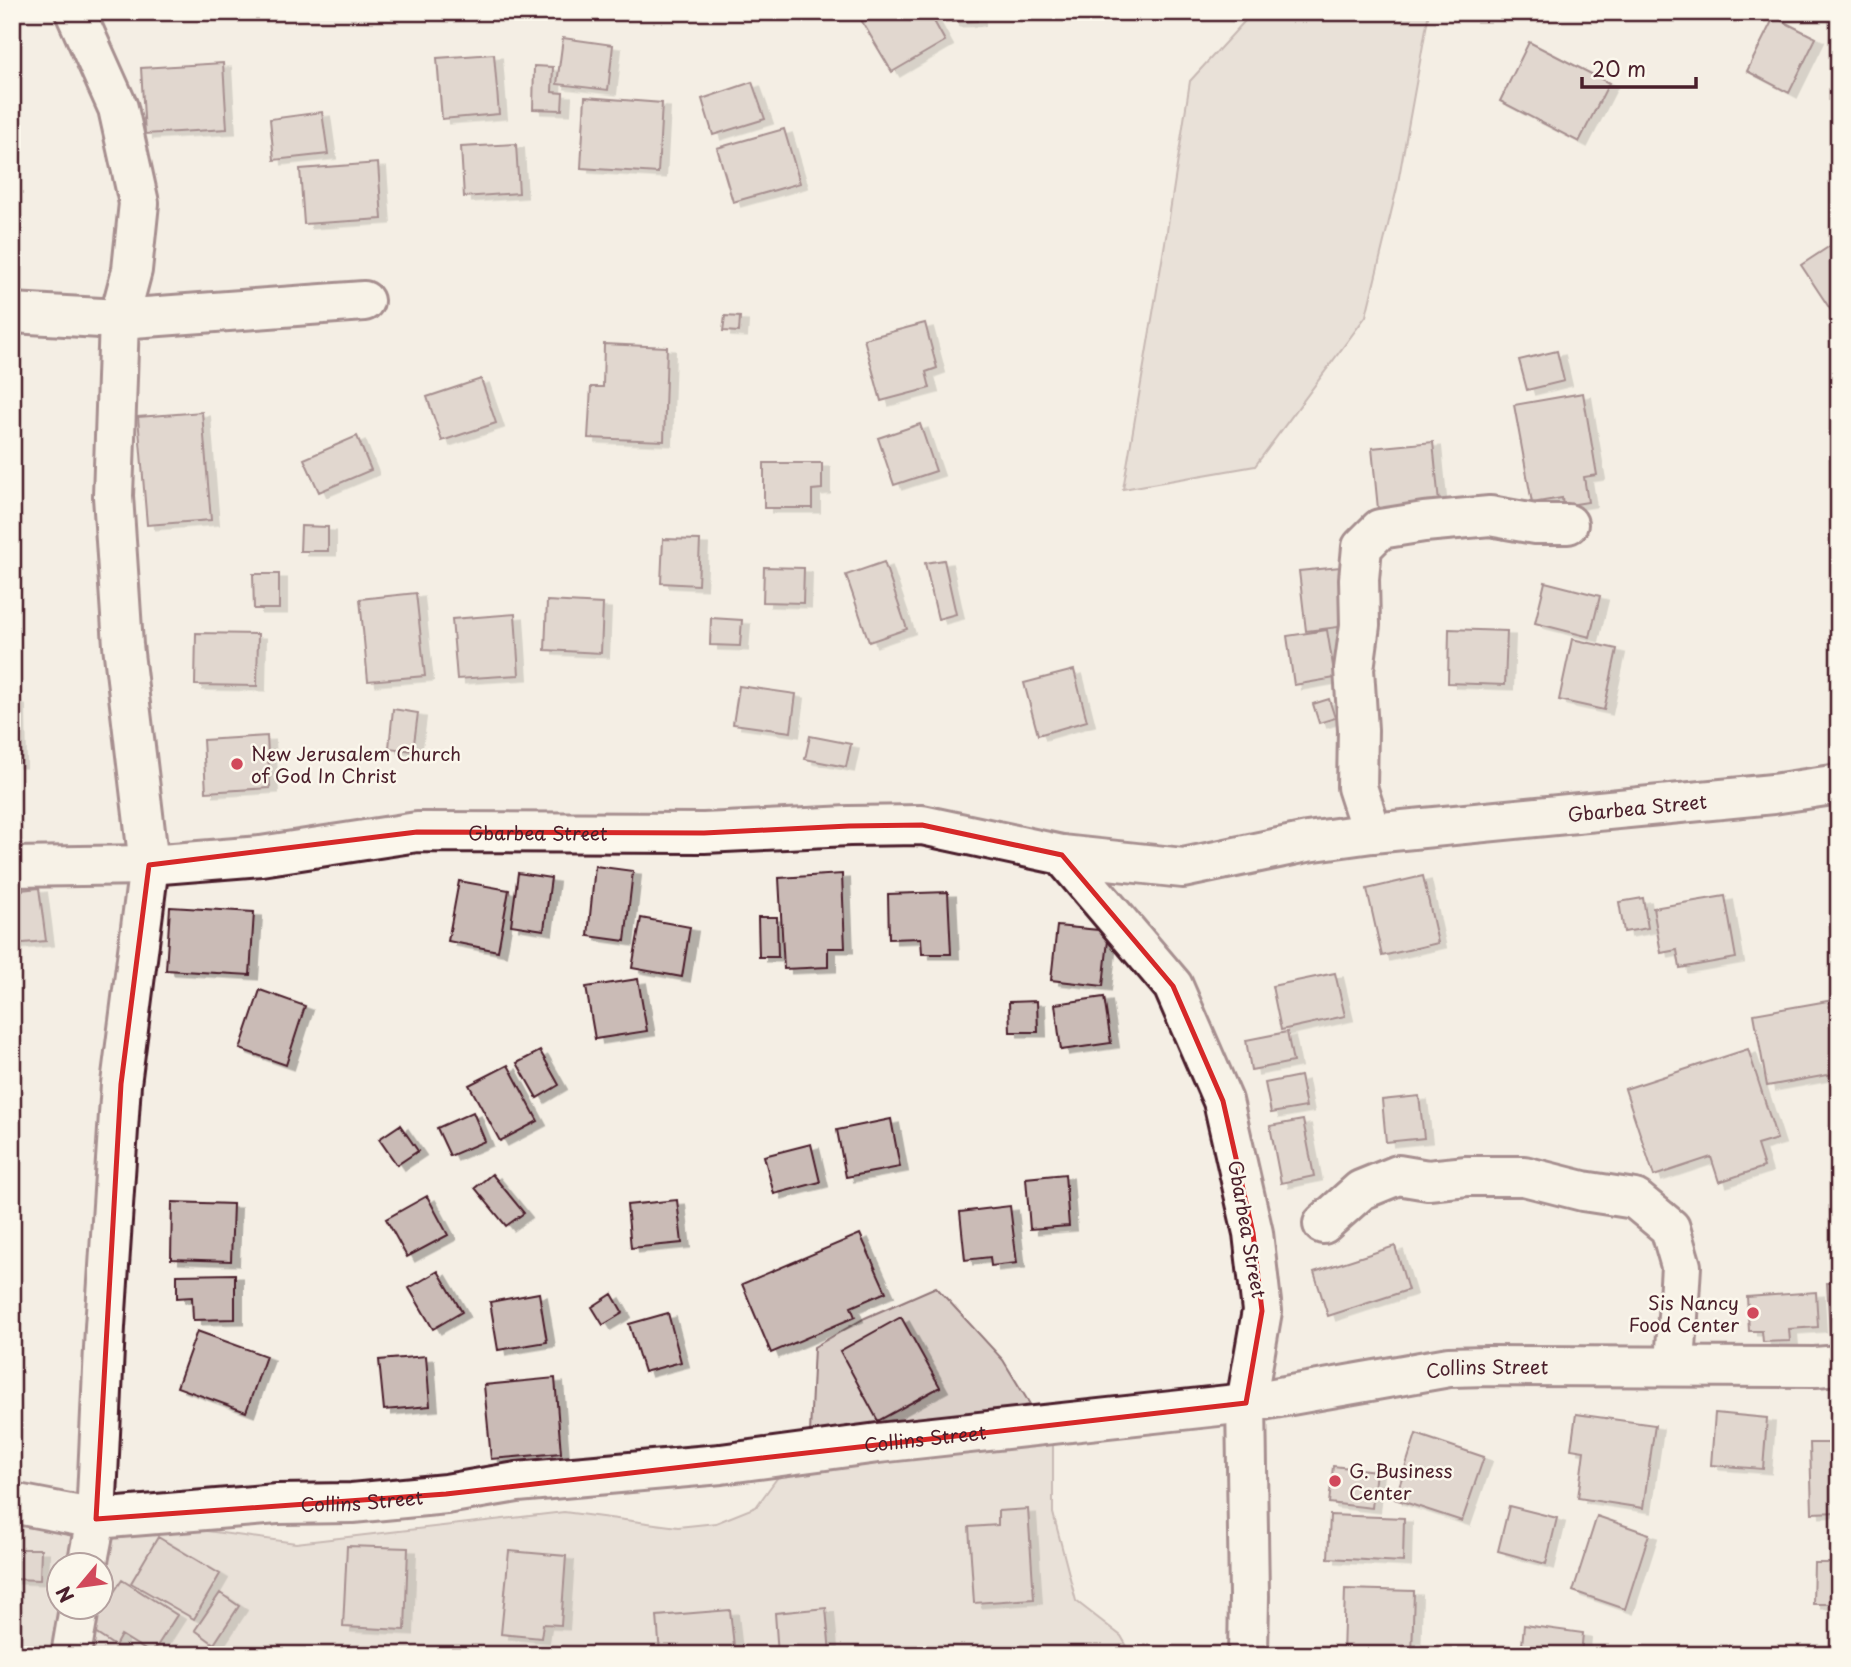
<svg xmlns="http://www.w3.org/2000/svg" width="1851" height="1667" font-family="'Playpen Sans',sans-serif">
  <style>
    .green { fill: #dbd0c9; stroke: #92787a; stroke-width: 2; fill-rule: evenodd }
    .building { fill: #cabbb6; stroke: #4a1f2b; stroke-width: 2; filter: url(#shadow) }
    .lines { fill: none; stroke-linecap: round; stroke-linejoin: round }
    .minor-casing { stroke: #4a1f2b; stroke-width: 44 }
    .minor { stroke: #fbf7ec; stroke-width: 38 }
    .marked { fill: none; stroke: #d62828; stroke-width: 5; stroke-linejoin: round }
    .poi-dot { fill: #d1495b; stroke: #fbf7ec; stroke-width: 2.5 }
    .labels { text-anchor: middle; dominant-baseline: central; stroke-width: 5; stroke-linejoin: round; paint-order: stroke }
    .poi-label { font-size: 19px; fill: #4a1f2b; stroke: #fbf7ec; text-anchor: start }
    .street-label { font-size: 19px; fill: #4a1f2b; stroke: #fbf7ec }
  </style>
  <defs>
    <filter id="shadow"><feDropShadow dx="8" dy="4.5" stdDeviation="0" flood-color="#0004"/></filter>
  </defs>
  <rect width="100%" height="100%" fill="#f4eee4"/>
  <filter id="ink" filterUnits="userSpaceOnUse"><feTurbulence type="fractalNoise" baseFrequency=".0143" numOctaves="2"/><feDisplacementMap in="SourceGraphic" scale="14" xChannelSelector="R" yChannelSelector="G"/><feConvolveMatrix kernelMatrix="1 2 1 2 8 2 1 2 1" color-interpolation-filters="sRGB"/></filter>
  <g filter="url(#ink)">
    <path class="green" d="M1253,12H1429L1397,188L1366,316L1255,466L1123,489L1167,231L1190,81Z
      M936,1287L1003,1360L1053,1442V1513L1076,1601L1121,1636L1132,1655H12V1518L170,1526L296,1543L564,1512L678,1527L716,1523L756,1507L810,1433L814,1347L865,1318ZM60,1566H102V1608H60Z"/>
    <path class="building" d="M870,12H929L945,41L892,72L860,18Z
      M951,12H977V21L952,22Z
      M1774,17L1816,38L1789,93L1747,71Z
      M563,38L613,45L608,90L557,84Z
      M1529,42L1609,83L1579,142L1500,101Z
      M494,54L499,114L442,119L437,58Z
      M223,63L227,129L145,134L141,68Z
      M534,66L553,67L552,92L563,93L562,110L533,109Z
      M752,82L765,119L713,135L702,99Z
      M585,97L662,103L658,173L581,168Z
      M322,112L328,154L274,160L270,119Z
      M784,129L800,183L733,202L717,148Z
      M516,144L519,193L464,197L461,147Z
      M378,163L382,219L304,224L300,169Z
      M1839,240V320L1838,321L1801,265Z
      M725,316L740,317L739,332L723,331Z
      M925,323L937,368L926,372L930,388L881,401L864,339Z
      M604,344L667,347L664,441L588,438L591,387H603Z
      M1557,351L1564,381L1527,390L1519,360Z
      M481,379L496,423L442,441L427,397Z
      M1583,393L1597,475L1584,477L1588,502L1563,506L1562,498L1532,503L1514,405Z
      M202,412L211,520L147,525L138,417Z
      M920,424L936,471L894,485L878,438Z
      M357,436L371,470L319,492L304,459Z
      M1433,442L1439,503L1378,509L1372,448Z
      M764,463H822V489L812,490V508H764Z
      M301,526L328,527V551H300Z
      M663,539L700,540L698,585L661,583Z
      M944,560L956,614L938,619L925,563Z
      M884,562L907,629L869,642L846,575Z
      M764,567L804,568L803,603L763,602Z
      M1340,567L1347,626L1306,631L1299,571Z
      M253,574H279V609H254Z
      M1545,582L1600,596L1590,637L1535,623Z
      M416,593L425,676L368,681L360,599Z
      M547,601L603,604L601,653L545,650Z
      M515,614L519,675L457,679L452,619Z
      M711,618L742,620L740,646L710,645Z
      M1449,629L1507,631L1505,685L1448,683Z
      M1327,630L1335,678L1294,685L1287,636Z
      M196,633L258,634L257,686L195,685Z
      M1572,639L1617,649L1604,710L1559,700Z
      M1074,670L1087,721L1038,735L1024,683Z
      M739,686L796,694L791,732L733,724Z
      M1329,699L1335,718L1319,723L1313,704Z
      M12,700L17,701L18,763H12Z
      M393,709L418,713L413,751L389,748Z
      M267,736L270,788L206,792L203,740Z
      M810,736L851,744L846,767L805,759Z
      M595,866L633,871L625,941L588,936Z
      M518,873L551,878L544,930L511,925Z
      M842,874L845,948H828V967L784,969L779,878Z
      M1423,876L1438,943L1382,956L1367,889Z
      M459,881L509,890L498,951L448,941Z
      M39,888L46,941L12,944V891Z
      M948,892L951,954H922L921,938L889,939L888,894Z
      M1725,896L1736,958L1680,968L1677,950L1661,953L1653,908Z
      M1643,898L1648,928L1624,932L1619,902Z
      M170,907L254,912L250,975L166,970Z
      M758,917H777L778,957H759Z
      M641,918L690,927L682,977L632,968Z
      M1057,926L1109,931L1103,986L1051,980Z
      M1335,973L1345,1016L1281,1030L1272,986Z
      M638,979L647,1031L595,1039L586,987Z
      M260,990L305,1006L286,1065L240,1049Z
      M1104,997L1111,1043L1061,1050L1055,1004Z
      M1839,999V1073L1767,1086L1754,1014Z
      M1037,1001L1038,1032H1010L1009,1002Z
      M1287,1032L1293,1062L1251,1070L1246,1040Z
      M1748,1049L1777,1139L1757,1145L1764,1167L1719,1182L1711,1157L1654,1176L1625,1089Z
      M540,1051L559,1085L537,1098L517,1063Z
      M508,1065L538,1121L500,1141L469,1085Z
      M1300,1076L1306,1107L1271,1113L1265,1083Z
      M1419,1096L1424,1138L1386,1142L1382,1100Z
      M473,1112L485,1141L450,1156L437,1128Z
      M891,1119L900,1167L846,1177L837,1130Z
      M1303,1120L1314,1176L1281,1183L1270,1126Z
      M400,1125L418,1151L397,1165L379,1139Z
      M811,1144L820,1182L774,1194L764,1156Z
      M492,1174L524,1213L506,1226L475,1188Z
      M1065,1174L1069,1226L1030,1229L1026,1178Z
      M427,1196L448,1235L407,1257L386,1219Z
      M677,1200L682,1243L631,1248L627,1205Z
      M172,1202L233,1204L231,1261L171,1259Z
      M1010,1206L1017,1263L991,1266L990,1257L965,1260L960,1212Z
      M860,1234L886,1292L851,1307L855,1317L771,1353L742,1284Z
      M1395,1246L1408,1290L1328,1316L1314,1272Z
      M438,1271L462,1312L433,1329L409,1288Z
      M235,1274V1319L193,1320L192,1297L177,1298V1275Z
      M1827,1283H1839V1334H1830Z
      M1816,1292L1818,1327L1789,1329L1790,1341L1763,1342L1762,1331H1749L1747,1297Z
      M539,1293L547,1342L498,1350L490,1302Z
      M612,1294L623,1313L603,1325L592,1307Z
      M668,1313L681,1362L644,1372L629,1324Z
      M901,1317L940,1387L878,1421L840,1351Z
      M197,1331L266,1356L246,1412L177,1387Z
      M426,1356L430,1406L384,1410L379,1360Z
      M555,1378L561,1453L491,1459L484,1385Z
      M1715,1413L1767,1418L1763,1469L1711,1465Z
      M1576,1414L1655,1425L1643,1508L1578,1498L1584,1451L1571,1449Z
      M1416,1434L1484,1457L1462,1521L1395,1499Z
      M1810,1443H1839V1512L1812,1513Z
      M1333,1466L1376,1471L1372,1508L1329,1503Z
      M1509,1506L1557,1518L1546,1564L1498,1551Z
      M1028,1509L1034,1599L974,1603L969,1527L998,1525V1511Z
      M1330,1515L1404,1518L1403,1562L1328,1558Z
      M1597,1516L1649,1534L1625,1609L1573,1591Z
      M158,1537L220,1574L194,1619L131,1583Z
      M347,1546L408,1548L405,1630L343,1627Z
      M12,1549H41L40,1580L12,1579Z
      M509,1551L566,1556L561,1625L543,1624L541,1638L501,1634Z
      M1814,1563H1839V1604H1813Z
      M122,1580L177,1615L152,1654L121,1635L115,1646L89,1629Z
      M1345,1589L1414,1591L1412,1655H1343Z
      M220,1593L239,1606L214,1644L195,1630Z
      M826,1608L830,1654L778,1655L775,1613Z
      M730,1610L735,1655H660L657,1616Z
      M1524,1625L1583,1633L1581,1655H1521Z"/>
    <g class="lines">
      <g class="minor-casing">
        <g id="minor">
          <path d="M75,12L118,108L139,203L132,270L119,319L113,496L123,645L149,865L121,1084L105,1327L96,1519L87,1566"/>
          <path d="M12,313L119,319L364,301"/>
          <path d="M1372,833L1357,787L1358,730L1354,669L1360,625L1359,579L1362,547L1380,529L1424,522L1490,516L1535,524H1568"/>
          <path id="s1" d="M12,867L149,865L261,856L417,832L704,833L849,826L922,825L1062,855"/>
          <path d="M1323,1224L1361,1190L1398,1175L1428,1180L1467,1176H1524L1583,1191L1635,1199L1670,1228L1681,1266L1675,1366"/>
          <path id="s2" d="M12,1503L96,1519L277,1504L352,1503L446,1494L517,1482L721,1464L878,1443L1246,1403L1449,1367L1487,1366L1815,1367L1839,1365"/>
          <path d="M71,1655L79,1608"/>
          <path id="s3" d="M1248,1655L1249,1596L1246,1403L1262,1311L1253,1233L1223,1101L1173,986L1062,855L1183,868L1307,842L1372,833L1773,794L1839,784"/>
        </g>
      </g>
      <use href="#minor" class="minor"/>
    </g>
  </g>
  <path d="M0 0H1851V1667H0ZM922,825L1062,855L1173,986L1223,1101L1253,1233L1262,1311L1246,1403L446,1494L96,1519L121,1084L149,865L417,832L704,833L849,826Z" fill="#f4eee4" fill-opacity=".55" fill-rule="evenodd"/>
  <path class="marked" d="M922,825L1062,855L1173,986L1223,1101L1253,1233L1262,1311L1246,1403L446,1494L96,1519L121,1084L149,865L417,832L704,833L849,826Z"/>
  <g class="poi-dot">
    <circle cx="237" cy="764" r="7"/>
    <circle cx="1753" cy="1313" r="7"/>
    <circle cx="1335" cy="1481" r="7"/>
  </g>
  <g class="labels">
    <g class="poi-label">
      <text x="251" y="753">New Jerusalem Church<tspan x="251" dy="22">of God In Christ</tspan></text>
      <text x="1739" y="1302" text-anchor="end">Sis Nancy<tspan x="1739" dy="22">Food Center</tspan></text>
      <text x="1349" y="1470">G. Business<tspan x="1349" dy="22">Center</tspan></text>
    </g>
    <g class="street-label">
      <text stroke="none"><textPath href="#s3" startOffset="1437">Gbarbea Street</textPath></text>
      <text stroke="none"><textPath href="#s1" startOffset="528">Gbarbea Street</textPath></text>
      <text transform="translate(1248 1229) rotate(80)">Gbarbea Street</text>
      <text stroke="none"><textPath href="#s2" startOffset="1486">Collins Street</textPath></text>
      <text stroke="none"><textPath href="#s2" startOffset="919">Collins Street</textPath></text>
      <text stroke="none"><textPath href="#s2" startOffset="352">Collins Street</textPath></text>
    </g>
  </g>
  <rect width="1851" height="1667" fill="none" stroke="#fbf7ec" stroke-width="42"/>
  <rect x="21" y="21" width="1809" height="1625" fill="none" stroke="#4a1f2b" stroke-width="2.5" filter="url(#ink)"/>
  <g transform="translate(80 1586) rotate(241)"><circle r="33" fill="#fbf7ec" stroke="#b4a19f" stroke-width="2"/>
  <path d="M0-5L12 26L0 18L-12 26Z" fill="#d1495b"/>
  <text y="-10" font-size="19" font-weight="bold" text-anchor="middle" fill="#4a1f2b">N</text>
  </g>
  <path d="M1582 77v10h114v-10" fill="none" stroke="#4a1f2b" stroke-width="3.5"/>
  <text x="1592" y="77" font-size="21" fill="#4a1f2b" stroke="#fbf7ec" stroke-width="5" paint-order="stroke">20 m</text>
</svg>
